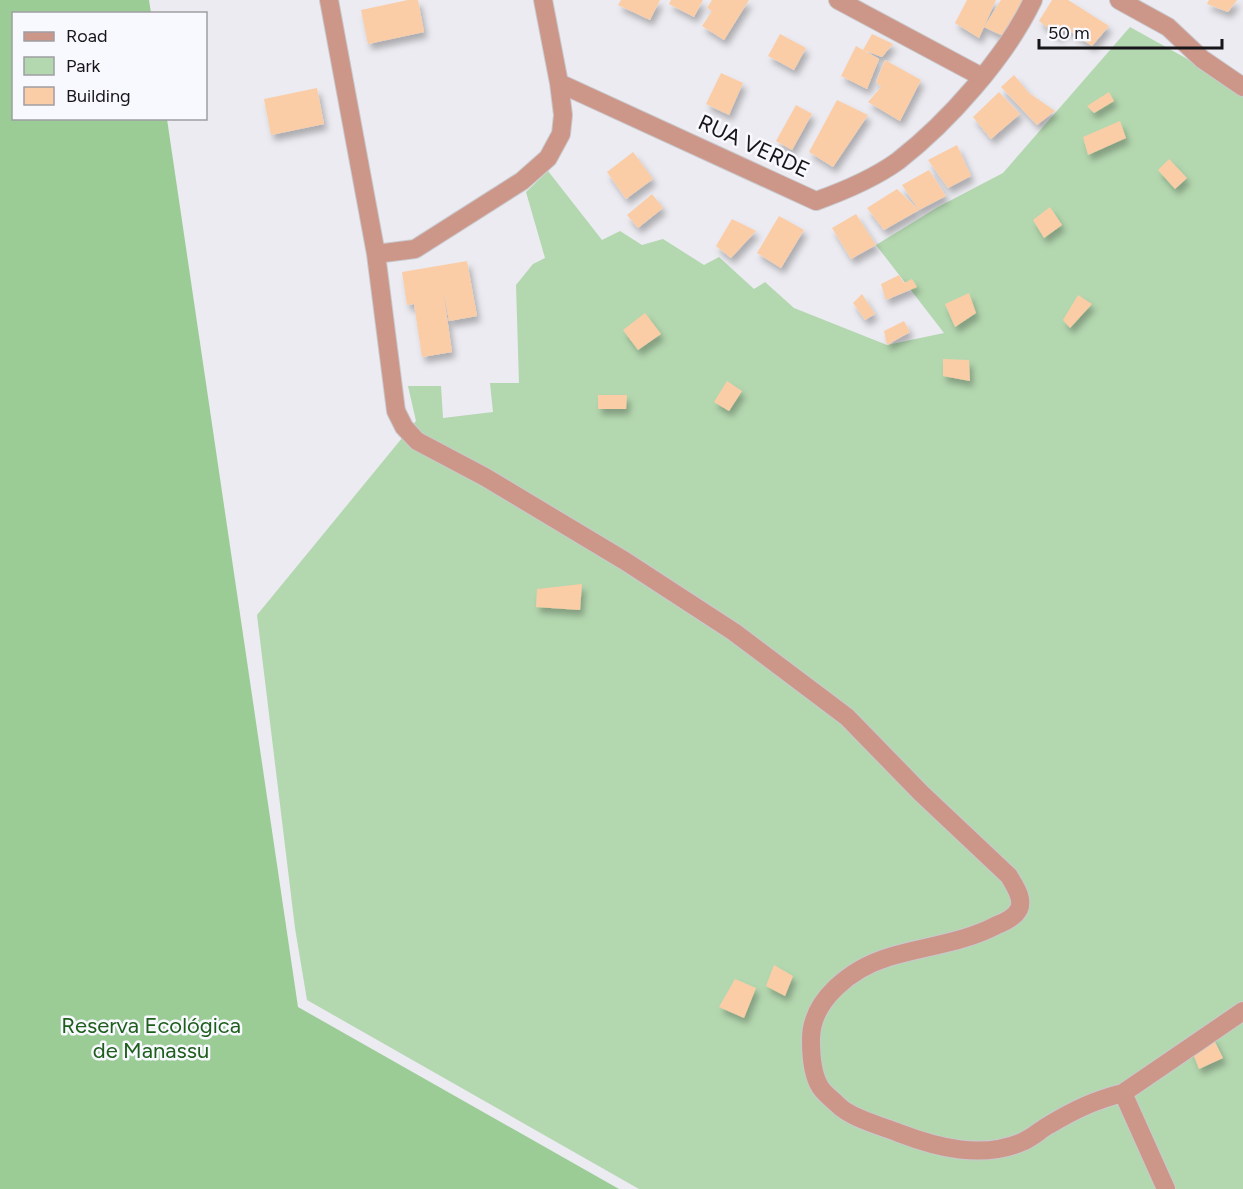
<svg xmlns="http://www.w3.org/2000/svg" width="1243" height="1189" font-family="Figtree,sans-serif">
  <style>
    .green { fill: #b3d7af }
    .forest { fill: #9bcc96 }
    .building { fill: #fbcda7; filter: url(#shadow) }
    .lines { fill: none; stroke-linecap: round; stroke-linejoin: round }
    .street-casing { stroke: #c9c9ce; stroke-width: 20 }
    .street { stroke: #cc9789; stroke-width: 18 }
    .labels { text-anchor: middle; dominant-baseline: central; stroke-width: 5; stroke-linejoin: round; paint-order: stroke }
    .street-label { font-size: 22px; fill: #161618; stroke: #f8f8ff }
    .park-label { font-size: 22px; fill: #1d5e1a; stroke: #f8f8ff }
  </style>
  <defs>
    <filter id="shadow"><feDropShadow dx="3.5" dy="6" stdDeviation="3" flood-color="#0004"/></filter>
  </defs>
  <rect width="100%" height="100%" fill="#ebebf1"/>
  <path class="green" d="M1130,27L1243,90V1189H639L307,1000L295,928L257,615L416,421L408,386H441L443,418L493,412L490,383H519L516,285L533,264L545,258L526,192L548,171L602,240L620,231L642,245L663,239L704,265L719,257L754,289L765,282L794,308L887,345L944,333L876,245L938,207L1003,173Z"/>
  <path class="forest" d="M0,0H149L151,13L14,14V118L167,119L298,1007L619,1189H0Z"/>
  <path class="building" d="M408,0H418L424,32L368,44L361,10Z
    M621,0H660L650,20L618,5Z
    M671,0H703L694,17L669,4Z
    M712,0H749L724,40L702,26L712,11L707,8Z
    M967,0H996L979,38L955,23Z
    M1001,0H1028L1003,36L984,27Z
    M1052,0H1068L1109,26L1092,46L1065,28L1059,37L1039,21Z
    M1209,0H1237L1228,12L1207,4Z
    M780,34L806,48L794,70L768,56Z
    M872,34L893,44L882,57L863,50Z
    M856,46L879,59L867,89L841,76Z
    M885,60L921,80L900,121L868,102L881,87L876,82Z
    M721,73L743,83L729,115L706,104Z
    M1014,75L1029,93L1055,111L1037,125L1001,87Z
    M317,88L324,124L271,135L264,99Z
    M999,92L1020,114L991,139L973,117Z
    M1109,92L1114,101L1094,113L1087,106Z
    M837,100L868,115L833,167L809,152Z
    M796,105L812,114L792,150L776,141Z
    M1120,121L1126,138L1088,155L1083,137Z
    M957,145L971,176L948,188L928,160Z
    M633,152L653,179L626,199L607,172Z
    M1169,159L1187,178L1175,189L1158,170Z
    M929,170L946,196L919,210L902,185Z
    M897,189L919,210L884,230L867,208Z
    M652,194L663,208L638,228L627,215Z
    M1050,207L1062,225L1044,238L1033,220Z
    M856,214L876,245L851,259L832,228Z
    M779,216L804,230L781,268L757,253Z
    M732,219L756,231L731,258L716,246Z
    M467,261L477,316L449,321L443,289L452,352L422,357L414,304L407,305L402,272Z
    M899,275L904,283L912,279L917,287L886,300L881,284Z
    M969,293L976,313L955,327L945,304Z
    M862,294L875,314L865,320L853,303Z
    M1078,295L1092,304L1070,328L1063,320Z
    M645,313L661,334L638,350L623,330Z
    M904,321L910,332L887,345L884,331Z
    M943,359L969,360L970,381L943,376Z
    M727,381L742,391L729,411L714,402Z
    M598,395H627L626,409H598Z
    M582,584L580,610L536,607L537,589Z
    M774,965L793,976L785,996L766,986Z
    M735,979L756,988L744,1018L719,1007Z
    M1212,1036L1223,1058L1199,1069L1190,1046Z"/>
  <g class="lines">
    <g class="street-casing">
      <path id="street" d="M329,0L376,254L396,411L404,427L417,441L485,477L625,561L734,632L847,717L921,793L1009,876C1014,885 1024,898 1019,909C1015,917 1005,922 997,925C963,943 925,946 889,957C853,968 810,999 811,1041C811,1055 812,1072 819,1085C822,1092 832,1099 838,1105C851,1118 881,1126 899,1133C938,1148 982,1159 1022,1142C1032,1138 1040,1130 1049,1125C1074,1110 1095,1100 1123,1093
        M838,0L982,77
        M1119,0L1168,27L1202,59L1243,87
        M559,83L816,201C844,191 873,179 898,161C948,122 1006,57 1033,0
        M376,254L415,249L522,181L548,158L561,134L563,115L559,83L543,0
        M1166,1189L1123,1093L1243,1011"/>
    </g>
    <use href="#street" class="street"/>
  </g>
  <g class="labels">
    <g class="street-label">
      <text transform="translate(754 146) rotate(25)">RUA VERDE</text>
    </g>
    <g class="park-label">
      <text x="151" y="1025">Reserva Ecológica<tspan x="151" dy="25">de Manassu</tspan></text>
    </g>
  </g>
  <rect x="12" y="12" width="195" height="108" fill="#f8f8ff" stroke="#9e9ea3" stroke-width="1.5"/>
  <rect x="24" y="32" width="30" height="9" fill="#cc9789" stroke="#9e9ea3" stroke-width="1.5"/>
  <text x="66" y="42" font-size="18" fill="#161618">Road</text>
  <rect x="24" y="57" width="30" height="18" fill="#b3d7af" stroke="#9e9ea3" stroke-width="1.5"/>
  <text x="66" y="72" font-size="18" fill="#161618">Park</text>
  <rect x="24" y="87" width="30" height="18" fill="#fbcda7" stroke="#9e9ea3" stroke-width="1.5"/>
  <text x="66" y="102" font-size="18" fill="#161618">Building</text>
  <path d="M1039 39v9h183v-9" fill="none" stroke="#161618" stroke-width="3"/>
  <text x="1048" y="39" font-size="18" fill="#161618" stroke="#f8f8ff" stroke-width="4.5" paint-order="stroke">50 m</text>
</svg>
